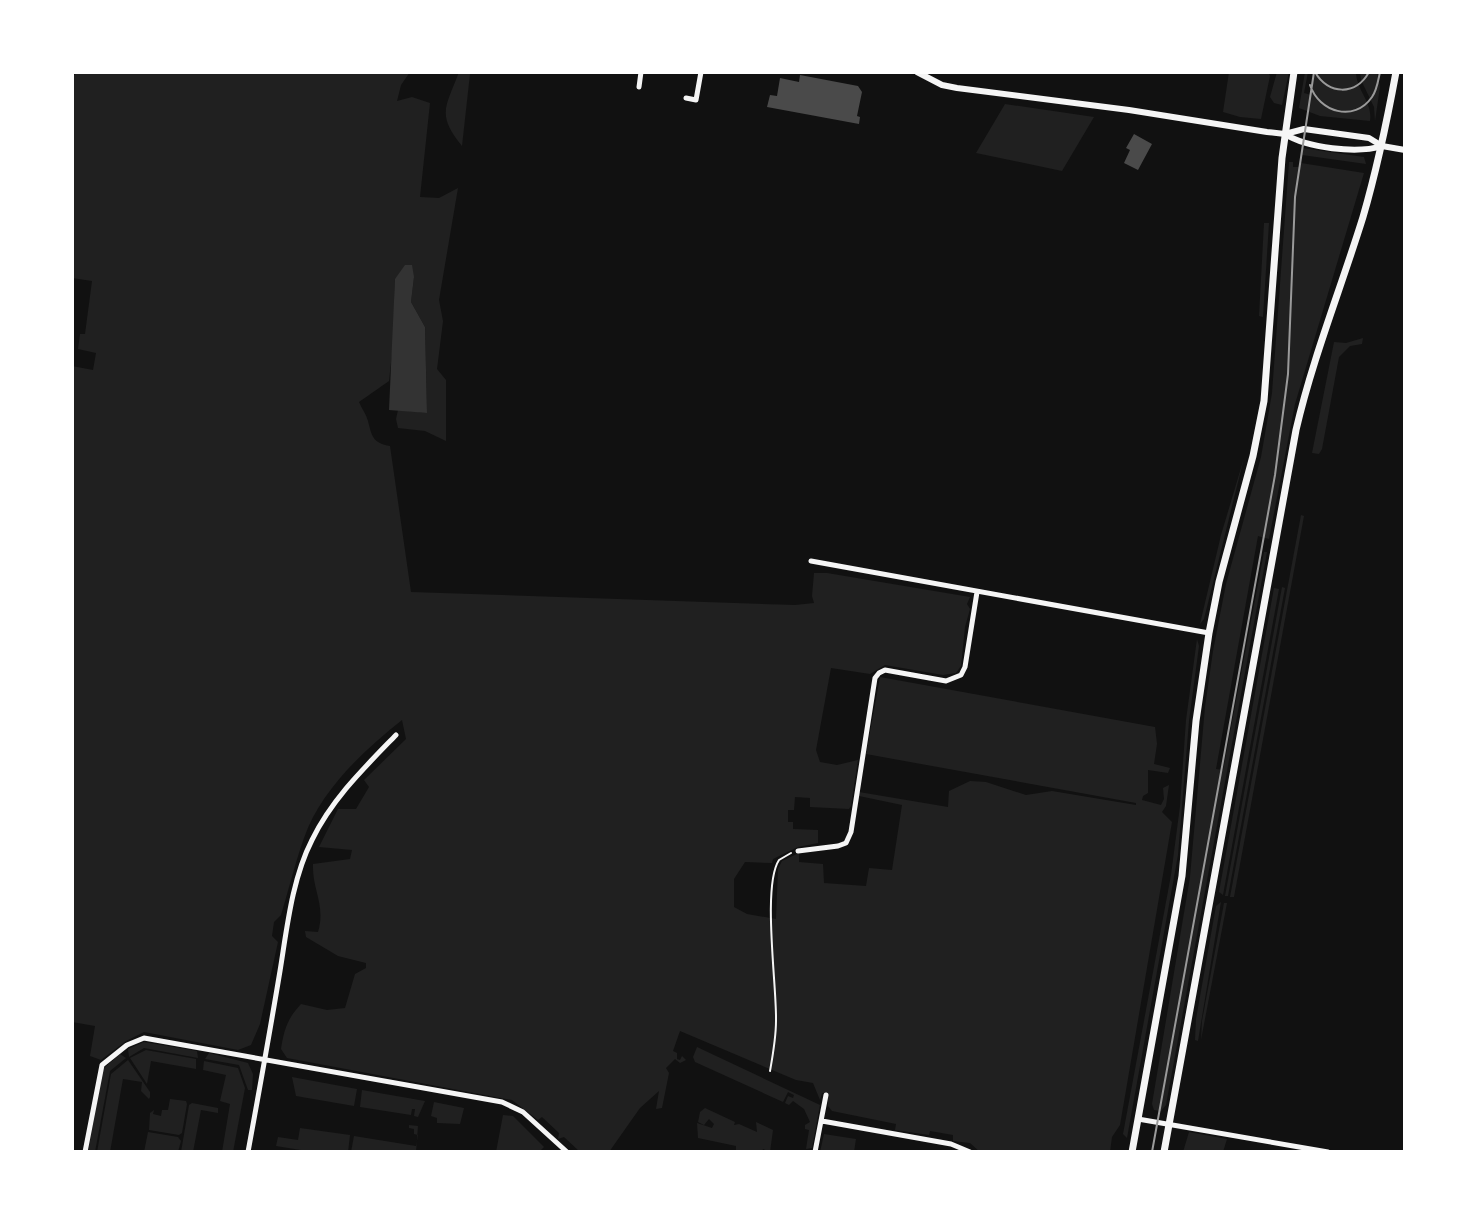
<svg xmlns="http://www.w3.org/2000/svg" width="1477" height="1224" font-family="Poppins,sans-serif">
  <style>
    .green { fill: #202020 }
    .water { fill: #333 }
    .building { fill: #4a4a4a }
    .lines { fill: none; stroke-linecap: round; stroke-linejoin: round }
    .path { stroke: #f5f5f5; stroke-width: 2 }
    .minor { stroke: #f5f5f5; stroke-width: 5 }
    .tertiary { stroke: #f5f5f5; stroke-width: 6 }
    .secondary { stroke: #f5f5f5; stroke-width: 7 }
    .tram { stroke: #9a9a9a; stroke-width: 2 }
  </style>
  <rect width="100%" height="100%" fill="#111"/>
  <path class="green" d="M78,72H410L401,85L397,101L412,97L430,103L420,197L439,198L458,188L439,300L443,321L437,369L446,380V441L425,431L398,428L396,419L398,410L427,413L425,327L411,302L414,277L395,279L393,345L389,381L359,402C362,409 366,414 368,421C372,437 373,443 390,446L411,592L795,605L814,603L812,596L814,573H827L970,597L967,604L970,609L965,627L961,666L956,673L943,675L885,665L870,674L831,668L816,750L820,762L837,765L858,760L851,806L849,809L810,807V798L795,797L794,810H788V822H793V829L818,830V843L798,847L773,859L772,863L745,862L734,879V907L747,914L776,919L778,869L782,861L799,853V862L823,864L824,883L866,886L869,868L892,870L902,805L859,796V792L948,807L949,791L970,781L986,782L1026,795L1052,791L1136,805V803L866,754L880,677L1155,727L1157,744L1154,764L1170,768L1168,773L1148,770V793L1143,796L1142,800L1161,805L1164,799L1163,788L1169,785L1166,806L1162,812L1172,822L1120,1125L1112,1137L1110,1152H980L970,1143L953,1141V1135L930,1131L929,1135L895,1130L896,1124L832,1111L828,1106V1094L822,1093L820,1100L813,1083L796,1080L680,1031L673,1051L677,1053V1059L680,1060L682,1056L686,1060L680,1063L675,1059L666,1068L669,1073L662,1108L656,1109L659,1091L640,1108L609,1152H580L564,1137L558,1139L559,1133L542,1117L538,1120L512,1100L287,1058L281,1049C284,1030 287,1019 301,1004L327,1010L345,1008L355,974L366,968V963L338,956L306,937L305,931L318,932C326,905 312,890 313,864L350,859L352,850L319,847L338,809H356L369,787L364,780L406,739L402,720C364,750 320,791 304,838C295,863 289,889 281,915L274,922L272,936L278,942L260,1024L251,1045L238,1050L144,1032L126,1041L101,1060L90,1056L95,1026L72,1022V366L93,370L96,353L78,349L80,334H85L92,281L72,278V77Z
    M459,72L470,74L462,146C436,114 446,107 459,72Z
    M1229,72H1268L1270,76L1261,119L1240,117L1223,112Z
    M1277,72H1289L1282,105L1274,103L1270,97Z
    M1305,72H1308L1304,93L1311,95L1315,72H1356C1356,90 1373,102 1370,121L1320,116L1299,108Z
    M1360,72H1377L1380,87L1375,121L1374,107L1361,80Z
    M1005,104L1094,117L1062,171L976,153Z
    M1302,148L1364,157L1366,164L1302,155Z
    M1289,162H1293V167H1300L1301,163L1364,173L1295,404L1269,539L1258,536L1216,769L1223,770L1264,552H1267L1166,1105L1161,1111L1154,1110L1152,1104L1190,877L1205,707L1213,651L1226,584L1261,457L1272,393Z
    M1264,223H1269L1263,317L1259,316Z
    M1363,338L1362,344L1350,346L1339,357L1322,449L1319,454L1312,453L1334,342L1346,343Z
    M1244,458L1204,619L1200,624L1221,535Z
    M1301,515L1304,516L1234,897H1230Z
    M1282,587L1285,588L1228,896H1225Z
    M1274,588L1279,589L1223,895L1219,892Z
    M1197,639L1199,646L1189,721L1178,855L1127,1138L1123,1134L1171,875L1180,806L1186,720Z
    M1221,902L1198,1041L1195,1040L1196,1019L1216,906Z
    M1224,903H1227L1201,1040L1202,1021Z
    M144,1042L197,1051L198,1058L144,1048L129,1057L128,1049Z
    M697,1047L820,1105L812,1148L806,1149L809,1130L805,1129V1125L810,1122L804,1109L793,1101L789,1105L785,1103L788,1096L793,1098L794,1095L788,1092L783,1102L695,1062L693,1057Z
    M146,1050L196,1059V1069L151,1061L147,1084L130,1058Z
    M209,1053L248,1063L253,1074L252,1090H248L239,1065L205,1059Z
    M120,1054L126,1058L110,1071L95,1152H88L103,1069Z
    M128,1060L150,1092V1097L149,1099L141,1091L142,1082L123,1079L110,1152H97L111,1074Z
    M204,1061L238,1068L245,1088L233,1152H222L230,1104L220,1101L226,1075L203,1070Z
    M292,1077L357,1089L354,1106L296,1096Z
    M362,1090L425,1101L418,1117L414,1116L415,1109H412L411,1115L360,1107Z
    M170,1099L186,1101L187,1104L182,1133L179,1135L149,1130L150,1113L154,1110L153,1114L161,1116L162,1110H168Z
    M434,1102L464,1108L460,1124L437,1123V1118L431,1116Z
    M192,1103L218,1108V1113L201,1110L193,1152H181L189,1105Z
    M705,1108L735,1122L734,1125L739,1124L757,1132L756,1122L773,1130L770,1152L763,1149L762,1152H732L736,1150V1146L698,1138L697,1123L712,1128L714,1124L709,1119L704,1125L698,1122L700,1112Z
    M503,1115L513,1116L544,1147L539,1152H496Z
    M409,1125L418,1126L416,1152H351L354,1136L416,1146L418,1135L414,1134V1129L409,1128Z
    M300,1128L350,1135L348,1152H313L276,1146L278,1137L298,1140Z
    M148,1132L178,1137L181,1141L178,1152H144Z
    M1189,1132L1227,1139L1223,1152H1183Z
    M824,1134L856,1139L854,1152H820Z"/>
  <path class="water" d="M405,265H412L414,277L411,302L425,327L427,413L389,410L395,279Z"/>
  <path class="building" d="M800,75L858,86L862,92L857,116L860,117L859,124L767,107L770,95L777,96L780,78L799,82Z
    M1134,134L1152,144L1138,170L1124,163L1130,150L1126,148Z"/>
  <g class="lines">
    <path class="path" d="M770,1071C773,1054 776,1038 776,1021C777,987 762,886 779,860L791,853"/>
    <path class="minor" d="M639,87L641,72
      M686,98L696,100L701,72
      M811,561L1209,633
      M798,851L838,846L846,843L851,832L875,678L879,673L885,670L946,681L961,675L965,667L977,592
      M1138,1119L1328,1152
      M822,1121L951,1144L970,1152
      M85,1152L102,1065L127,1045L144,1038L502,1102L523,1112L567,1152
      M248,1152C259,1092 270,1031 280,971C287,928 292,879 312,840C332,799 364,768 396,735
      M815,1152L826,1095"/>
    <path class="tertiary" d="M917,72L942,85L957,88L1129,110L1267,132L1285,134L1304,129L1369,138L1382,146L1405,150
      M1285,134C1307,148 1357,154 1382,146"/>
    <path class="secondary" d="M1132,1152L1182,876L1196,721L1209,633L1219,582L1253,456L1264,401L1282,158L1294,72
      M1164,1152L1296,430C1313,357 1341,288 1363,217C1377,169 1387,121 1396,72"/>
    <path class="tram" d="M1315,72C1328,95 1356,96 1369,72
      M1310,85C1319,112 1354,123 1372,97C1377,90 1378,81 1380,72
      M1152,1152L1275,475L1288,374L1295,197L1314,72"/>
  </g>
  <rect width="1477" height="1224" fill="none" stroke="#ffffff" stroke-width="148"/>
</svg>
